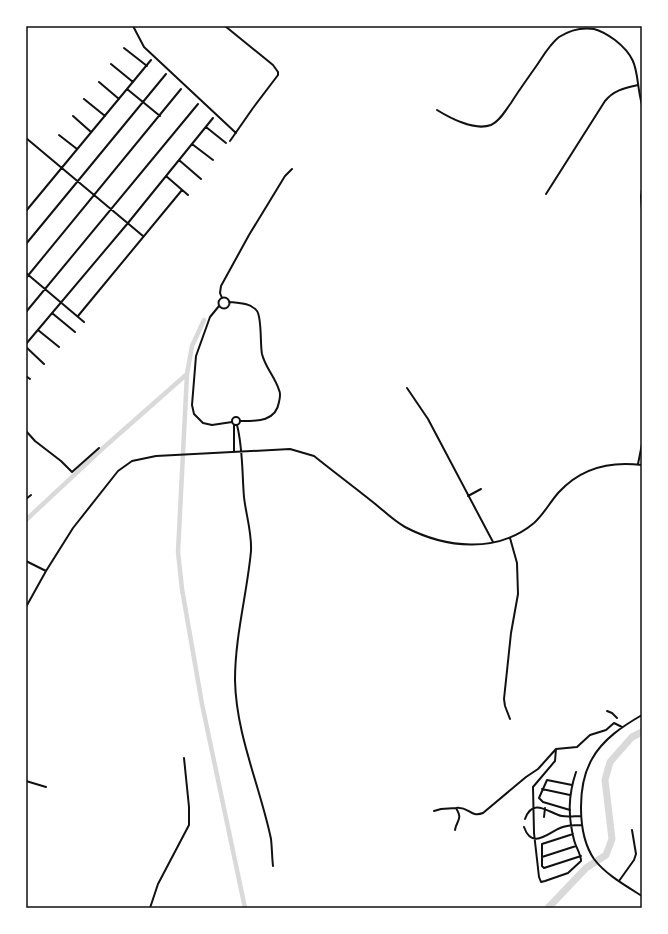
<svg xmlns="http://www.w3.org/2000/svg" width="668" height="934" font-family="'Libre Baskerville',serif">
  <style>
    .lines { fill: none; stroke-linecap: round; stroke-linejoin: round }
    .canal { stroke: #d9d9d9; stroke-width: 4.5 }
    .river { stroke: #d9d9d9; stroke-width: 7 }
    .minor { stroke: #111; stroke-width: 2 }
    .neatline { fill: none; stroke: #111; stroke-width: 1.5 }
  </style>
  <rect width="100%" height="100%" fill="#fff"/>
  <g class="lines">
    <path class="canal" d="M204,320L192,346L187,374L178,552L182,589L202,704L245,908
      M26,520L102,449L187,374"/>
    <path class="river" d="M548,908L586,868L606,855L612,839L605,780L610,762L632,737L642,732"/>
    <path class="minor" d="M133,26L144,47L236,133
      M225,26L273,65L278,72V75L253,108L230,141
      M124,48L147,66
      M111,64L133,82
      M99,82L119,99
      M127,89L160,116
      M84,99L105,116
      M437,110C450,118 475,131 491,125C500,121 505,111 511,103C519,90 528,78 537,65C543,56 550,44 559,37C570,30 581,27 594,29C602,31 608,35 615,40C642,61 634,75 642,105
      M73,116L91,132
      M206,127L226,143
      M59,135L77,149
      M26,138L143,236
      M192,144L213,160
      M179,160L201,179
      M166,176L188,195
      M642,189L641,197L642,210
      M546,194L605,101C614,90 625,88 638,85
      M26,211L151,60
      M26,244L166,74
      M26,273L84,322
      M26,278L181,89
      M218.5 303a5.5 5.5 0 1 1 11 0a5.5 5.5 0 1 1-11 0Z
      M222,298L220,293L221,286L249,235L285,176L292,169
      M229,302C239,303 251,303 257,311C262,318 260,344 262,354C265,367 275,377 279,390C281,394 280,398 279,402C276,422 256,421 240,421
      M219,306L210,317L196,356L192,405L194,414L203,423L212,425L232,422
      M26,312L198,104
      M52,313L75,332
      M78,316L182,190
      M38,330L59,347
      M26,344L128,223L213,118
      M26,347L44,364
      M26,376L30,379
      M407,388L428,419L493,542
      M232 421a4 4 0 1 1 8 0a4 4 0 1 1-8 0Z
      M237,425C243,448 242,473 244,497C246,515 252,533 251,551C247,594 235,636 235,680C236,735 260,786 271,839C272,848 272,857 273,866
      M26,431L35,441L61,461L72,472L99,448
      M234,451V425
      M638,464L642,444
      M468,496L481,489
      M26,499L31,495
      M510,538L517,563L518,594L511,633L504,699L505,706L510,719
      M26,561L46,571
      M26,607L46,571L73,528L118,471L132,461L156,456L290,449L314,456C334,472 354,487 374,503C384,511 394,521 405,527C445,548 497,554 534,523C544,514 550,502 559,492C581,468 611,461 642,465
      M607,711L612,713L617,718
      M642,715C623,726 603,739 592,759C577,785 577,834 594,859C605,874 626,886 642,896
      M556,749L555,761L533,787L534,833L539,877L541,882L545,881L568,873L581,861C581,854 576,848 574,840C568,816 568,796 576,772
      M26,781L46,787
      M542,789L570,795
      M570,810L543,802L539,798L547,780L572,785
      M434,811L441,809L456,808
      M544,817L545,808
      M525,819C533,796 550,814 562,816C568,817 575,816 581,816
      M524,827C532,850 548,833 560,828C566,825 574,825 582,825
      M455,830C457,819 463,820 456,808C469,806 470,818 483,813L526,777L538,769L556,749L577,747L590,735L606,730L614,723L622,727
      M573,834L542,844V866L544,868L581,856
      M542,857L576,846
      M619,881L634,860L636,854L632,830
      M150,908L158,884L189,825V807L184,758"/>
  </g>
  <rect width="668" height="934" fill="none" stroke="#ffffff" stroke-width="54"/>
  <rect x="27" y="27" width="614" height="880" class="neatline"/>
</svg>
